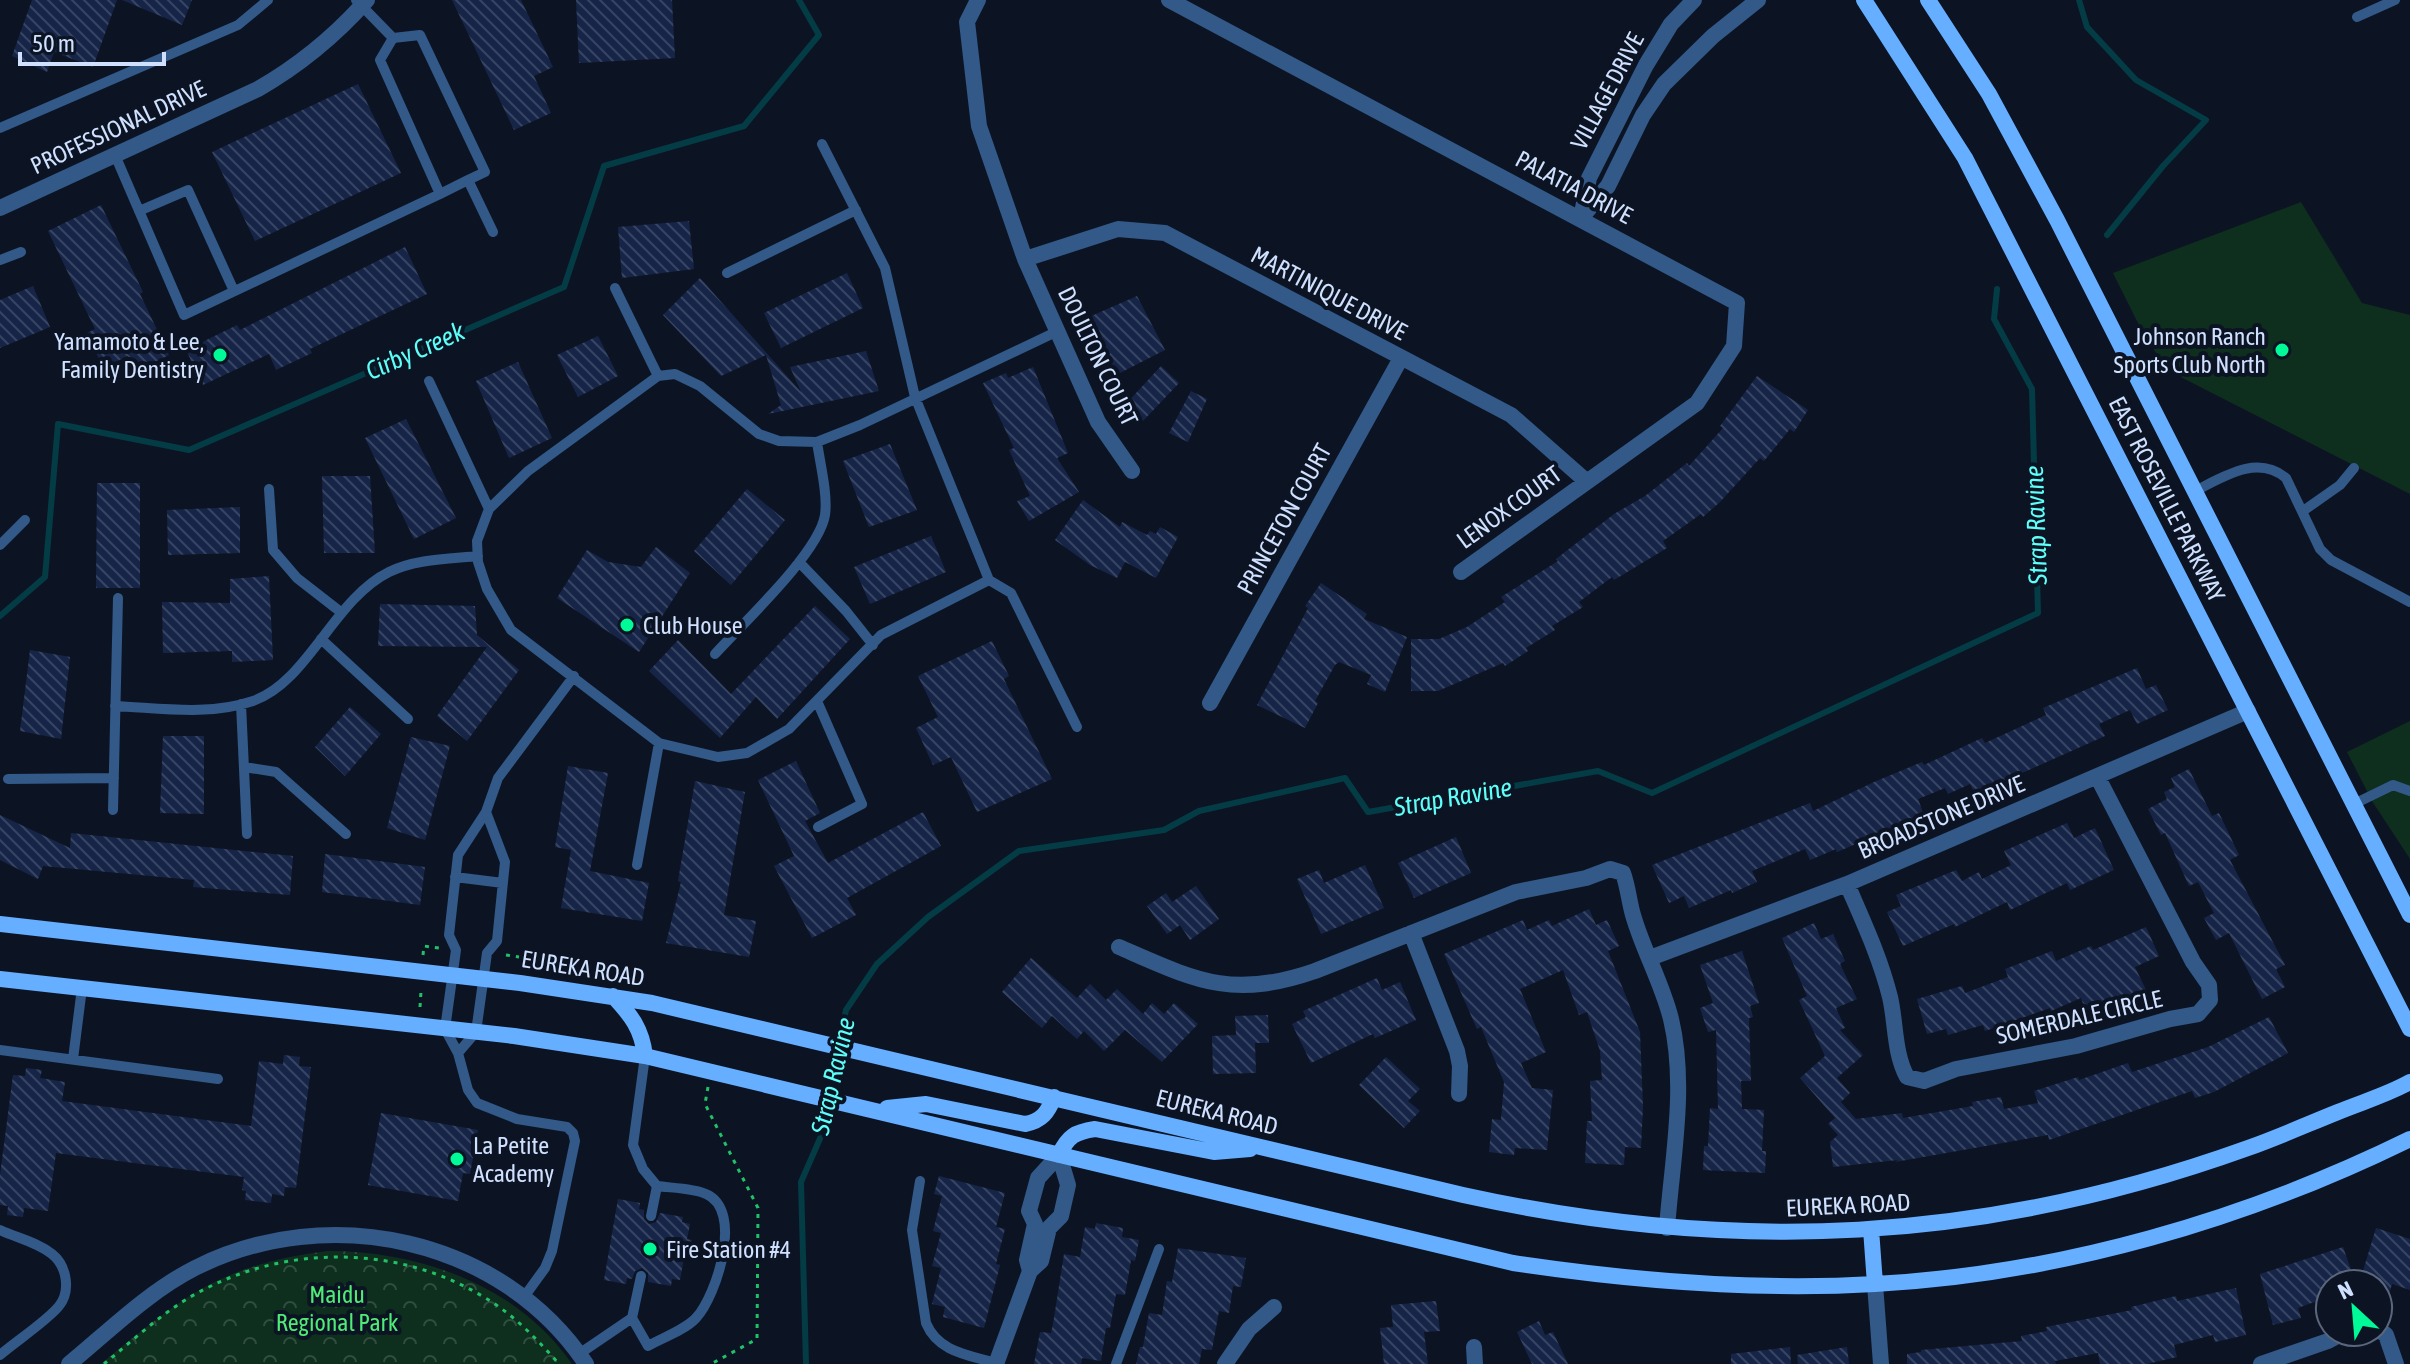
<svg xmlns="http://www.w3.org/2000/svg" width="2410" height="1364" font-family="'Asap Condensed',sans-serif">
  <style>
    .park { fill: url(#park-crowns) }
    .pitch { fill: #0e2f1d }
    .lines { fill: none; stroke-linecap: round; stroke-linejoin: round }
    .stream { stroke: #043c45; stroke-width: 6 }
    .building { fill: url(#building-back-hatch) }
    .path { stroke: #21c168; stroke-width: 3; stroke-dasharray: 4 6; stroke-linecap: butt }
    .service { stroke: #325988; stroke-width: 10 }
    .minor { stroke: #325988; stroke-width: 16 }
    .tertiary { stroke: #325988; stroke-width: 16 }
    .secondary { stroke: #66aeff; stroke-width: 16 }
    .poi-dot { fill: #00fa97; stroke: #0c1424; stroke-width: 3 }
    .labels { text-anchor: middle; dominant-baseline: central; stroke-width: 8; stroke-linejoin: round; paint-order: stroke }
    .street-label { font-size: 24px; fill: #cfe1ff; stroke: #0c1424 }
    .poi-label { font-size: 24px; fill: #cfe1ff; stroke: #0c1424; text-anchor: start }
    .park-label { font-size: 24px; fill: #4eec76; stroke: #0c1424 }
    .water-label { font-size: 26px; font-style: italic; fill: #5dfff9; stroke: #0c1424 }
  </style>
  <defs>
    <pattern id="park-crowns" width="20" height="18" patternUnits="userSpaceOnUse" patternTransform="scale(2)"><rect width="20" height="18" fill="#0e2f1d"/><path d="M2 6a3 3 0 1 1 6 0M12 15a3 3 0 1 1 6 0" fill="none" stroke="#304d3f"/></pattern>
    <pattern id="building-back-hatch" width="6" height="6" patternUnits="userSpaceOnUse" patternTransform="scale(2)"><rect width="6" height="6" fill="#162447"/><path d="M-1 5l2 2M0 0l6 6M5-1l2 2" fill="none" stroke="#374463"/></pattern>
  </defs>
  <rect width="100%" height="100%" fill="#0c1424"/>
  <path class="park" d="M327,1251C420,1251 517,1285 572,1364H101C182,1297 220,1265 327,1251Z"/>
  <path class="pitch" d="M2301,202L2362,303L2410,315V494L2167,370L2142,331L2113,273Z
    M2410,721V859L2372,801L2347,752Z"/>
  <g class="lines">
    <path class="stream" d="M2079,0L2087,27L2136,80L2206,120L2163,166L2107,235
      M0,616L45,577L58,424L189,450L564,287L604,166L744,126L819,35L799,0
      M806,1364L801,1182L822,1134L846,1010L877,964L928,917L1019,851L1164,830L1199,811L1345,778L1368,812L1598,771L1652,793L2038,613L2032,389L1994,319L1997,289"/>
  </g>
  <path class="building" d="M32,0H117L93,67L54,52L47,72L12,56Z
    M122,0H192L182,25Z
    M452,0H521L553,67L534,76L551,113L514,130Z
    M576,0H672L675,58L579,63Z
    M358,84L401,173L255,241L212,152Z
    M101,205L143,292L140,294L169,355L135,372L128,356L103,368L87,333L95,329L48,231Z
    M689,221L694,269L622,278L618,227Z
    M405,247L427,294L310,349L312,353L276,370L269,354L203,385L186,350L237,325L240,330Z
    M847,273L863,308L781,348L764,313Z
    M700,278L801,392L790,367L866,351L879,391L768,414L781,405L766,355L721,376L663,315Z
    M33,286L50,327L0,348V300Z
    M1137,296L1165,350L1114,376L1089,317Z
    M598,336L618,376L578,397L557,355Z
    M518,362L552,438L509,458L476,381Z
    M1161,366L1179,383L1143,421L1125,405Z
    M1033,367L1068,453L1057,458L1079,492L1029,521L1017,501L1030,496L1009,450L1014,448L983,383L1006,373L1008,378Z
    M1757,376L1808,410L1794,432L1790,429L1764,461L1760,458L1720,502L1703,517L1701,514L1663,541L1667,548L1614,580L1612,577L1579,602L1583,607L1552,626L1555,630L1526,648L1528,651L1505,666L1503,663L1438,691H1411V639H1439L1467,627L1505,602L1501,597L1558,561L1556,559L1614,514L1645,496L1687,463L1689,466L1723,428L1720,426Z
    M1191,391L1207,399L1188,442L1169,433Z
    M406,419L456,518L414,539L365,438Z
    M890,444L917,510L869,527L843,461Z
    M322,476H370L375,553H324Z
    M97,483H140V588H96Z
    M747,489L785,520L731,585L694,551Z
    M1083,500L1120,527L1122,522L1147,535L1150,531L1156,534L1160,527L1178,537L1156,578L1125,562L1117,578L1090,565L1055,540Z
    M240,507V553L168,555L167,510Z
    M931,536L946,572L870,604L854,567Z
    M656,547L690,573L639,652L557,598L587,550L608,562L641,567Z
    M269,576L273,660L232,662V651L163,653L162,602L230,603V579Z
    M1321,583L1367,614L1364,619L1407,637L1385,692L1367,684L1371,675L1339,662L1335,665L1315,701L1318,703L1305,728L1257,705L1308,608L1305,606Z
    M380,604L475,606L477,635L519,670L467,741L437,716L487,647L378,646Z
    M815,606L850,639L777,719L756,697L720,738L649,671L678,640L731,694Z
    M992,641L1009,676L1004,679L1052,779L977,812L951,757L933,765L916,728L938,717L918,676Z
    M30,650L70,657L61,739L20,731Z
    M2137,668L2146,689L2156,685L2168,710L2137,724L2130,710L2099,724L2105,736L1975,794L1970,784L1948,794L1945,788L1918,799L1924,815L1837,852L1836,849L1810,860L1805,849L1752,871L1757,882L1732,893L1731,890L1689,908L1684,896L1669,903L1652,865L1810,803L1813,811L1874,782L1922,762L1924,765L1982,738L1985,743L2046,715L2043,708Z
    M350,707L381,734L345,776L315,747Z
    M163,736H204V814L160,813Z
    M411,737L450,746L425,840L387,828Z
    M796,761L820,813L805,821L828,863L923,812L941,846L847,898L856,915L812,938L774,866L794,856L758,780Z
    M568,766L608,773L590,871L649,883L642,921L561,908L571,850L555,847Z
    M2189,769L2212,816L2219,813L2239,855L2230,860L2285,965L2276,969L2285,987L2262,999L2229,933L2216,940L2204,918L2214,913L2198,882L2189,886L2165,833L2161,835L2148,809L2167,799L2164,792L2175,787L2171,778Z
    M695,781L745,792L724,915L756,921L749,957L666,943L681,882L678,881Z
    M0,815L70,848L71,833L293,856L290,895L193,887L194,880L43,866L38,879L0,860Z
    M2067,823L2074,838L2095,828L2114,870L2070,890L2067,883L2010,910L2007,902L1955,927L1954,924L1903,946L1887,912L1901,906L1896,895L1956,870L1962,881L1979,872L1982,879L2011,865L2004,851Z
    M1456,837L1471,873L1414,898L1398,863Z
    M325,854L425,867L420,905L322,892Z
    M1365,865L1384,908L1321,934L1297,879L1319,870L1324,883Z
    M1196,886L1219,919L1190,940L1180,925L1167,934L1147,906L1166,893L1172,902Z
    M1589,909L1596,925L1607,920L1619,946L1608,951L1640,1032L1643,1107L1641,1148L1625,1147L1624,1165L1585,1163L1587,1121H1592L1590,1081L1602,1080L1600,1051L1587,1012L1579,1015L1563,970L1520,989L1546,1052L1521,1063L1532,1088L1553,1090L1547,1150L1515,1148L1514,1155L1489,1152L1492,1119L1501,1120L1504,1082L1481,1027L1477,1029L1444,954L1523,920L1527,930L1549,920L1552,926Z
    M1814,923L1821,939L1833,934L1845,961L1840,964L1857,999L1836,1008L1845,1028L1840,1030L1863,1055L1837,1078L1850,1093L1841,1102L1856,1119L1902,1113L1903,1118L1973,1106L1972,1102L2001,1097L2004,1109L2038,1103L2034,1091L2078,1077L2079,1080L2128,1063L2132,1072L2208,1047L2269,1017L2288,1053L2214,1092L2195,1098L2192,1091L2049,1140L2048,1135L1895,1162L1898,1160L1833,1167L1830,1142L1838,1135L1828,1124L1835,1118L1800,1078L1825,1056L1799,1000L1807,996L1782,938Z
    M2146,927L2159,956L2135,967L2146,990L2086,1012L2081,998L2051,1011L2050,1008L1985,1031L1983,1025L1948,1035L1946,1029L1927,1034L1917,999L1962,986L1965,993L2008,977L2005,969L2052,951L2056,961L2091,946L2093,950Z
    M1742,951L1759,1003L1750,1006L1753,1017L1749,1018L1751,1081H1741L1742,1109L1764,1110L1762,1151H1766L1765,1173L1703,1170L1704,1146H1708L1710,1108L1718,1109L1716,1030L1708,1032L1700,1008L1713,1003L1700,965Z
    M1031,958L1077,998L1090,984L1106,1000L1117,989L1143,1014L1152,1003L1164,1014L1174,1003L1198,1024L1162,1062L1125,1030L1104,1051L1084,1031L1077,1039L1052,1016L1042,1028L1002,992Z
    M1377,978L1382,990L1400,982L1416,1020L1375,1038L1373,1034L1311,1063L1292,1024L1306,1017L1303,1011Z
    M1268,1015L1269,1043H1255L1256,1073L1213,1074L1212,1036L1236,1035L1235,1016Z
    M284,1055L300,1057L299,1066L311,1067L296,1188L285,1187L284,1196L272,1194L271,1203L245,1200L246,1191L242,1190L244,1177L56,1153L48,1211L24,1208L23,1217L7,1215L8,1206L0,1205V1175L13,1075L25,1076L26,1068L42,1070L40,1078L65,1082L62,1101L251,1126L259,1061L283,1064Z
    M1386,1057L1420,1089L1408,1101L1420,1111L1404,1128L1359,1085Z
    M381,1113L478,1130L470,1174L463,1173L458,1201L368,1185Z
    M939,1176L1005,1193L996,1227L1005,1229L996,1264L1000,1265L984,1328L943,1317L945,1307L932,1304L941,1268L932,1266L941,1233L933,1231L942,1196L934,1194Z
    M618,1199L640,1203L639,1209L644,1210V1219L649,1224L656,1222L660,1213L683,1217L682,1222L690,1224L687,1239L692,1240L689,1259L684,1258L680,1280L672,1279L671,1286L648,1282V1273L642,1268L635,1271L632,1279L627,1278L626,1284L604,1280Z
    M1096,1223L1123,1228L1122,1237L1139,1240L1135,1261L1131,1260L1125,1295L1116,1294L1110,1328H1106L1101,1361L1082,1358L1081,1364H1034L1040,1332L1051,1333L1053,1324L1064,1254L1080,1257L1085,1227L1095,1229Z
    M2376,1228L2410,1239V1290L2392,1284L2382,1319L2378,1318V1284H2359Z
    M2343,1247L2356,1284H2330V1293L2324,1295L2325,1298L2298,1308L2301,1318L2273,1325L2260,1274Z
    M1178,1248L1246,1258L1241,1287L1233,1286L1229,1313L1219,1311L1212,1350L1202,1349L1199,1364H1136L1140,1347H1143L1149,1313L1162,1315L1167,1281L1172,1282Z
    M2236,1288L2246,1335L2215,1342L2213,1335L2174,1345L2177,1357L2147,1364H2100L2098,1353L2055,1361L2056,1364H1907V1354L1921,1352V1350L2022,1341L2021,1336L2047,1331L2046,1327L2132,1310L2131,1307L2176,1296L2177,1301Z
    M1436,1301L1440,1331L1424,1332L1428,1364H1384L1380,1328L1393,1327L1391,1305Z
    M1539,1321L1545,1335L1553,1332L1568,1364H1532L1517,1332Z
    M1790,1347L1791,1364H1731V1354Z
    M1847,1347L1849,1364H1798L1797,1355Z"/>
  <g class="lines">
    <path class="path" d="M423,955L424,946L439,948
      M506,955L519,957
      M420,1007L421,991
      M708,1087L705,1104L758,1208L757,1339L711,1364
      M104,1364C137,1337 169,1306 207,1288C292,1245 399,1246 482,1296C512,1313 536,1338 559,1364"/>
    <path class="service" d="M2357,17L2395,0
      M393,38L420,35L485,172L468,180
      M0,128L238,25L268,0
      M822,144L885,268L915,397L989,580L1011,593L1077,727
      M115,155L184,315L440,194L380,60L393,38L356,0
      M440,194L468,180L493,232
      M139,211L188,190L234,291
      M0,260L21,252
      M727,273L856,210
      M615,288L658,376
      M429,381L489,509
      M269,489L273,550L297,578L342,613
      M2195,491C2223,477 2257,454 2286,478L2320,549L2331,560L2410,602
      M2303,511L2340,485L2354,468
      M0,545L25,520
      M799,562L846,611L873,645
      M989,580L881,635L789,729L747,753L718,757L659,743L511,630L487,589L478,562L477,541L489,509L528,471L658,376L675,374L700,386L759,434L779,441L817,442L860,425L1058,331
      M321,639L408,719
      M715,654C742,624 819,553 825,515C828,495 820,463 817,442
      M817,701L862,804L818,827
      M241,704L247,834
      M115,706C161,708 209,716 253,701C308,682 334,599 389,572C416,559 448,559 478,556
      M244,767L276,772L346,834
      M8,779L114,778
      M2354,804L2393,785L2410,791
      M113,810L118,598
      M637,865L659,743
      M455,877L503,883
      M0,1050L218,1079
      M458,1053L476,1032L487,953L497,941L505,862L486,812
      M645,1056L633,1145L643,1169L657,1186L651,1216
      M73,1059L82,988
      M920,1181L912,1230L926,1323C938,1352 968,1355 996,1363
      M0,1230C17,1238 37,1242 52,1254C67,1266 71,1291 59,1306C47,1321 16,1341 0,1355
      M524,1297L545,1268L552,1251L575,1141L573,1133L567,1127L517,1119L477,1103L468,1090L458,1053L445,1029L456,950L449,935L458,855L486,812L498,778L574,676
      M632,1318L648,1346C662,1338 685,1330 696,1318C717,1295 744,1210 706,1194C693,1188 672,1188 657,1186
      M579,1354L632,1318L641,1276
      M1116,1364L1159,1249"/>
    <path class="minor" d="M978,0L967,22L979,126L1025,259L1098,422L1132,471
      M1169,0L1737,303L1734,346L1697,403L1461,572
      M1694,0L1671,24L1646,65L1589,178L1581,218L1608,186L1643,115L1664,84L1713,36L1758,0
      M1025,259L1118,229L1165,233L1511,415L1586,481
      M1210,703L1401,358
      M1847,884C1863,921 1880,957 1890,997C1896,1023 1894,1053 1907,1077L1924,1081L1956,1069L2076,1046L2170,1019L2198,1014L2210,1000L2209,985L2193,962L2097,776
      M1411,933L1457,1051L1460,1066L1459,1094
      M1119,947C1195,980 1231,1000 1315,971L1516,892L1586,878L1610,869L1623,873C1628,887 1629,901 1633,915C1643,950 1662,983 1671,1019C1687,1086 1672,1160 1667,1228
      M1650,958L1847,884L2248,711
      M1030,1271L1027,1260L1035,1224L1029,1211L1038,1178L1059,1155
      M1875,1284L1881,1364
      M2378,1329L2386,1335L2396,1364
      M1474,1347L1475,1364
      M996,1364L1030,1271L1041,1261L1049,1228L1061,1216L1068,1185L1059,1155
      M1225,1364L1249,1329L1274,1307
      M2261,1364L2328,1341L2345,1332"/>
    <path class="tertiary" d="M0,208L258,89C300,65 335,36 367,0
      M69,1364C109,1331 148,1292 195,1268C328,1201 502,1238 586,1364"/>
    <path class="secondary" d="M1864,0L1965,158L2410,1029
      M1928,0L1989,94L2057,220L2410,915
      M0,924L520,983L652,1003L1463,1195C1736,1255 1984,1243 2248,1148C2279,1137 2308,1124 2338,1112C2362,1102 2387,1095 2410,1082
      M0,979L514,1036L645,1056L1513,1263C1633,1281 1755,1291 1875,1284C2060,1274 2245,1220 2410,1139
      M613,996C631,1015 642,1029 645,1056
      M887,1108L926,1104L1025,1124C1042,1121 1048,1112 1054,1097
      M1059,1155C1068,1136 1075,1132 1095,1129L1214,1152L1250,1149
      M1871,1229L1875,1284"/>
  </g>
  <g class="poi-dot">
    <circle cx="2282" cy="350" r="8"/>
    <circle cx="220" cy="355" r="8"/>
    <circle cx="627" cy="625" r="8"/>
    <circle cx="457" cy="1159" r="8"/>
    <circle cx="650" cy="1249" r="8"/>
  </g>
  <g class="labels">
    <g class="street-label">
      <text transform="translate(1607 91) rotate(-62)">VILLAGE DRIVE</text>
      <text transform="translate(118 127) rotate(-25)">PROFESSIONAL DRIVE</text>
      <text transform="translate(1574 187) rotate(28)">PALATIA DRIVE</text>
      <text transform="translate(1329 293) rotate(28)">MARTINIQUE DRIVE</text>
      <text transform="translate(1098 356) rotate(64)">DOULTON COURT</text>
      <text transform="translate(2167 499) rotate(63)">EAST ROSEVILLE PARKWAY</text>
      <text transform="translate(1509 507) rotate(-36)">LENOX COURT</text>
      <text transform="translate(1284 519) rotate(-61)">PRINCETON COURT</text>
      <text transform="translate(1941 817) rotate(-23)">BROADSTONE DRIVE</text>
      <text transform="translate(583 968) rotate(9)">EUREKA ROAD</text>
      <text transform="translate(2079 1017) rotate(-13)">SOMERDALE CIRCLE</text>
      <text transform="translate(1217 1112) rotate(14)">EUREKA ROAD</text>
      <text transform="translate(1848 1205) rotate(-3)">EUREKA ROAD</text>
    </g>
    <g class="poi-label">
      <text x="2266" y="336" text-anchor="end">Johnson Ranch<tspan x="2266" dy="28">Sports Club North</tspan></text>
      <text x="204" y="341" text-anchor="end">Yamamoto &amp; Lee,<tspan x="204" dy="28">Family Dentistry</tspan></text>
      <text x="643" y="625">Club House</text>
      <text x="473" y="1145">La Petite<tspan x="473" dy="28">Academy</tspan></text>
      <text x="666" y="1249">Fire Station #4</text>
    </g>
    <g class="park-label">
      <text x="337" y="1294">Maidu<tspan x="337" dy="28">Regional Park</tspan></text>
    </g>
    <g class="water-label">
      <text transform="translate(415 351) rotate(-24)">Cirby Creek</text>
      <text transform="translate(2036 525) rotate(-92)">Strap Ravine</text>
      <text transform="translate(1453 797) rotate(-10)">Strap Ravine</text>
      <text transform="translate(833 1076) rotate(-77)">Strap Ravine</text>
    </g>
  </g>
  <g transform="translate(2354 1308) rotate(334)"><circle r="38" fill="#0c1424" stroke="#5a667c" stroke-width="2"/>
  <path d="M0-6L14 30L0 20L-14 30Z" fill="#00fa97"/>
  <text y="-12" font-size="22" font-weight="bold" text-anchor="middle" fill="#cfe1ff">N</text>
  </g>
  <path d="M20 52v12h144v-12" fill="none" stroke="#cfe1ff" stroke-width="4"/>
  <text x="32" y="52" font-size="24" fill="#cfe1ff" stroke="#0c1424" stroke-width="6" paint-order="stroke">50 m</text>
</svg>
